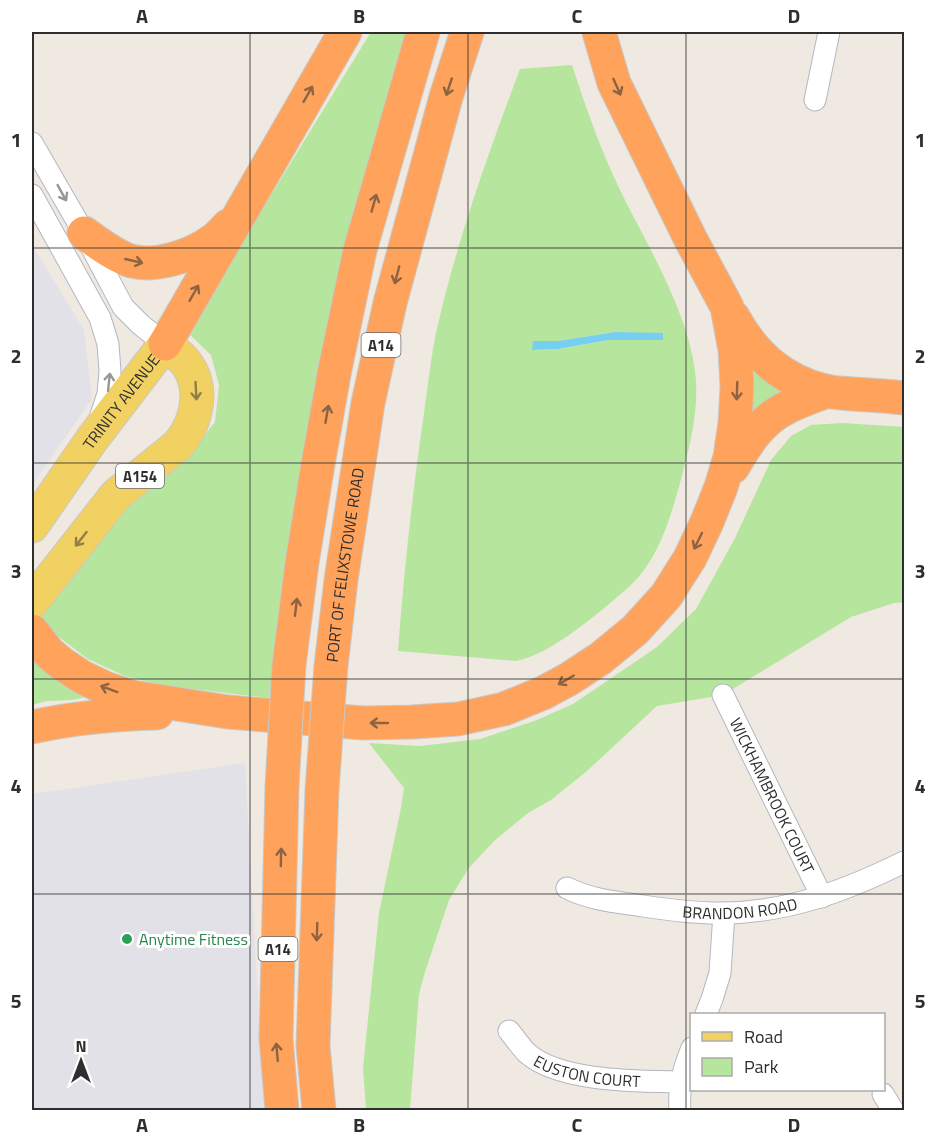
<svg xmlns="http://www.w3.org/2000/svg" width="936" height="1142" font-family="'Titillium Web',sans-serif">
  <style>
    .industrial { fill: #e3e1e8 }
    .green { fill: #b6e59e; fill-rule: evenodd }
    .water { fill: #75cff0 }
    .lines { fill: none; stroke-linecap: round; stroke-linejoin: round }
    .street-casing { stroke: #b4b7c1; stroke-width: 23 }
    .primary-casing { stroke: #c9c9c9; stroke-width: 35 }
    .highway-casing { stroke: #c9c9c9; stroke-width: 35 }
    .street { stroke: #fff; stroke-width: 21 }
    .primary { stroke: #f2d163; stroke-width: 33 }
    .highway { stroke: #ffa35c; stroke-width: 33 }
    .highway-bridge-casing { stroke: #c9c9c9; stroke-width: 35; stroke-linecap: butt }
    .highway-bridge { stroke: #ffa35c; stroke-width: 33 }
    .oneway { stroke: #8c6343 }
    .oneway2 { stroke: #969696 }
    .oneway3 { stroke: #908048 }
    .grid { fill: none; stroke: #2e2e2e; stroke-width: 1.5; stroke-opacity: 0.55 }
    .leisure-dot { fill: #2e9e5b; stroke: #fff; stroke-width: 2 }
    .labels { text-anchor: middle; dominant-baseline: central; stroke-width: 6; stroke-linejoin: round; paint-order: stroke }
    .shield { fill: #fff; stroke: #6d6d6d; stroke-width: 1.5 }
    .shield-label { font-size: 15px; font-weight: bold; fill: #2e2e2e }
    .street-label { font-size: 16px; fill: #2e2e2e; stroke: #fff }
    .leisure-label { font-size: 16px; fill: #27864d; stroke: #fff; text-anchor: start }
    .neatline { fill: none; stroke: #2e2e2e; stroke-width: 2 }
    .grid-label { font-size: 20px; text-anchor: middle; font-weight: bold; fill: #2e2e2e }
  </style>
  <rect width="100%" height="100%" fill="#efe9e1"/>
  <path class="industrial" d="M32,245L84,330L92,399L32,485Z
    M245,763L264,1110H32V794Z"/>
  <path class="green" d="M371,32H415L303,478L269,698L160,685L125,676L88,659L47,628L37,610L120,508L195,447L215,422L219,385L211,355L187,332Z
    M572,65C586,108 601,151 621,192C649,249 691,316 696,380C698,416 689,449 680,483C670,519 659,557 632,584C627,589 620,594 615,599C590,620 548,655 516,661L398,651C404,569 413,488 425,406C429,378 432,348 439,320C459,235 489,151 520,69ZM615,332L663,334L626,339L608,340L558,349L532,350L534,341H558Z
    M750,363L797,391L748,416Z
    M842,423L904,427V602L894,603L851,617L723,695L657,706L587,771L551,800L528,813L494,841L468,869L449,900L425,972L419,994L410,1110H366L363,1068L379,913L401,808L404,788L369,743L420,746L480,739L537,720L573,704L657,647L696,609L735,538L771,460L791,436L811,425Z
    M32,657L87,697L72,700L47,701L32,705Z"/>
  <path class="water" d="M615,332L663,333V340H608L558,349L532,350L533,341H558Z"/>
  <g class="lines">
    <g class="street-casing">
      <g id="street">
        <path d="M815,100L829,32"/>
        <path d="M32,143L84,233L123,307L141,325L165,344"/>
        <path d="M32,195L100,318L108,344L110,371L108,394L100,418"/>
        <path id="s1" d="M723,695L822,897"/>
        <path id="s2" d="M567,888C591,900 617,902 643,906C670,910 698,914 725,913C790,912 847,890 904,862"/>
        <path d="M706,1014L712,999L720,973L724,913"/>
        <path id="s3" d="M509,1031C515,1038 520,1046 527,1053C559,1082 638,1081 680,1082"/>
        <path d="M883,1094L893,1110"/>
        <path d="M680,1110C678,1088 683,1069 692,1048"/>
      </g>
    </g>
    <g class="primary-casing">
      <g id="primary">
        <path id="s4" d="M32,526L93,438L165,344C172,350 181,356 186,363C205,388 197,423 178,445L116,495L32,602"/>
      </g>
    </g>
    <g class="highway-casing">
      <g id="highway">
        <path d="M84,233C95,241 107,250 119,256C147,272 191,257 215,239C220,235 224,230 228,226"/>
        <path d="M733,317C754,355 782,380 825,391C834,393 844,393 853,394C870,395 887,396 904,398"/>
        <path d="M165,344L345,32"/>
        <path d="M733,467C746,444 761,420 786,408C799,401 813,397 826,391"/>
        <path d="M32,631L49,653L61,663L82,677L105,688L132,697L228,712L363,723L412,722L458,719L504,709L543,693L569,679L601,658L635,630L666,596L690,558L707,522L721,487L730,457L735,423L737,386L735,350L727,307L690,238L614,83L599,32"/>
        <path d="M289,665L302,563L318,464L335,369L360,250L423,32"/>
        <path id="s5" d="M331,666L341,580L368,403L390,303L446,97L467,32"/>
        <path d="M32,727C73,718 115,714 157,713"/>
        <path d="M282,1110L276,1039L282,787"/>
        <path d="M319,1110L313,1046L322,790"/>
      </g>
    </g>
    <use href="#street" class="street"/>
    <use href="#primary" class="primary"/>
    <use href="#highway" class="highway"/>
    <g class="highway-bridge-casing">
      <path id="highway-bridge" d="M282,787L289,665
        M322,790L331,666"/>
    </g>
    <use href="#highway-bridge" class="highway-bridge"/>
  </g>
  <defs><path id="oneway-shaft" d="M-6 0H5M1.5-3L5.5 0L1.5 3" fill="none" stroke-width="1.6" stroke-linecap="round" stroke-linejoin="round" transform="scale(1.5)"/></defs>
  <g class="oneway">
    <use href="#oneway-shaft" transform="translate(449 87) rotate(108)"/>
    <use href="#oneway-shaft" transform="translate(617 87) rotate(66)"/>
    <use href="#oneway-shaft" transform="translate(308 94) rotate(-60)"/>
    <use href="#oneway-shaft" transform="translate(374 203) rotate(-74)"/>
    <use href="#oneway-shaft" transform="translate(134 261) rotate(13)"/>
    <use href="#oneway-shaft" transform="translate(397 275) rotate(105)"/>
    <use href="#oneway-shaft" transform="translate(194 293) rotate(-60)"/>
    <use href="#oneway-shaft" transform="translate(737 391) rotate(92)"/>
    <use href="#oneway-shaft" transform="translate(327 414) rotate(-80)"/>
    <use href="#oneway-shaft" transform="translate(698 541) rotate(116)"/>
    <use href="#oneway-shaft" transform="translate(296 607) rotate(-83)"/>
    <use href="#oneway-shaft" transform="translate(566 680) rotate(150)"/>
    <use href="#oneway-shaft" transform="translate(109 689) rotate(-160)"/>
    <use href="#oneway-shaft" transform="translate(379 723) rotate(180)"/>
    <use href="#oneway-shaft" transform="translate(281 857) rotate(-89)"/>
    <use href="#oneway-shaft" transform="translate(317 932) rotate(92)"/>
    <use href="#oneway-shaft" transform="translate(277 1052) rotate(-95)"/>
  </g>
  <g class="oneway2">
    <use href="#oneway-shaft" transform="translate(62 193) rotate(61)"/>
    <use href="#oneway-shaft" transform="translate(109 382) rotate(-84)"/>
  </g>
  <g class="oneway3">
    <use href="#oneway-shaft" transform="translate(196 391) rotate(87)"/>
    <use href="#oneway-shaft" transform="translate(81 539) rotate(128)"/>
  </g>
  <path class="grid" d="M250,32V1110M468,32V1110M686,32V1110M32,248H904M32,463H904M32,679H904M32,894H904"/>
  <circle class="leisure-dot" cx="127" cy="939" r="6"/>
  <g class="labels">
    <g class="shield">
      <rect x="361.5" y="333" width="39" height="24" rx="4.5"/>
      <rect x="116" y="464" width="48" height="24" rx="4.5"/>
      <rect x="258.5" y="937" width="39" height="24" rx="4.5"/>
    </g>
    <g class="shield-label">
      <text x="381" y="345">A14</text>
      <text x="140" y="476">A154</text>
      <text x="278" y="949">A14</text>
    </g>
    <g class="street-label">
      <text stroke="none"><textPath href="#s4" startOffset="153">TRINITY AVENUE</textPath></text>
      <text stroke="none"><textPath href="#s5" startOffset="102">PORT OF FELIXSTOWE ROAD</textPath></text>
      <text stroke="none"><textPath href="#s1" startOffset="112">WICKHAMBROOK COURT</textPath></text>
      <text stroke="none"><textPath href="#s2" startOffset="176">BRANDON ROAD</textPath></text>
      <text stroke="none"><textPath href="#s3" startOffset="93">EUSTON COURT</textPath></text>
    </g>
    <g class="leisure-label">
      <text x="139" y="939">Anytime Fitness</text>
    </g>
  </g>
  <rect width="936" height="1142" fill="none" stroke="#ffffff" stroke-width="66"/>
  <rect x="690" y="1013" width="195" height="78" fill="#ffffff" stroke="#ababab" stroke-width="1.5"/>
  <rect x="702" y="1032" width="30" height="9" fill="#f2d163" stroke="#ababab" stroke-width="1.5"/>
  <text x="744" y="1043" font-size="18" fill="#2e2e2e">Road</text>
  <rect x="702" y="1058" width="30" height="18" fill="#b6e59e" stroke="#ababab" stroke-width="1.5"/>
  <text x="744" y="1073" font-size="18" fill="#2e2e2e">Park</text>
  <g transform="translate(81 1061)" stroke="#ffffff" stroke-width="4.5" paint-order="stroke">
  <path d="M0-4.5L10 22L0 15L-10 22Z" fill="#2e2e2e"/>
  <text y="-9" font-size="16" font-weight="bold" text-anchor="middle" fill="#2e2e2e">N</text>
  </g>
  <rect x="33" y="33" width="870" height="1076" class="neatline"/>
  <g class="grid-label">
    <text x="142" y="23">A</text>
    <text x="359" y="23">B</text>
    <text x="577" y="23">C</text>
    <text x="794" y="23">D</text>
    <text x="16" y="147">1</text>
    <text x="920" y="147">1</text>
    <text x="16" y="363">2</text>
    <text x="920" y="363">2</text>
    <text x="16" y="578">3</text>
    <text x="920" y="578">3</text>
    <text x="16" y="793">4</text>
    <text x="920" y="793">4</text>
    <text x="16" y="1008">5</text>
    <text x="920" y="1008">5</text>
    <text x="142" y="1132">A</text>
    <text x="359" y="1132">B</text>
    <text x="577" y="1132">C</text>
    <text x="794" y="1132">D</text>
  </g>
</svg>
